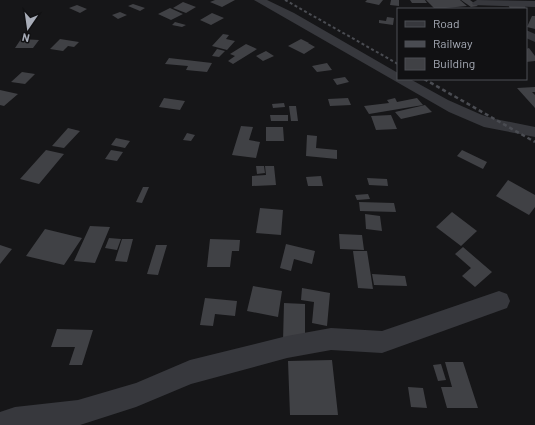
<svg xmlns="http://www.w3.org/2000/svg" width="535" height="425" font-family="Barlow,sans-serif">
  <style>
    .building { fill: #404145 }
    .lines { fill: none; stroke-linecap: round; stroke-linejoin: round }
    .minor { fill: #37383d; fill-rule: evenodd }
    .rail-far1 { stroke: #4a4c52; stroke-width: 2; stroke-dasharray: 3 2.5; stroke-linecap: butt }
    .rail { stroke: #4a4c52; stroke-width: 2.5; stroke-dasharray: 4 3; stroke-linecap: butt }
  </style>
  <rect width="100%" height="100%" fill="#161618"/>
  <path class="building" d="M215,0H235L222,7L210,2Z
    M367,0H383L379,5L365,2Z
    M391,0H399V6L390,5Z
    M410,0H425L427,3H412Z
    M426,0H460L467,6L435,9Z
    M461,0H470L478,6L471,7Z
    M183,2L196,7L186,13L173,8Z
    M133,4L145,8L140,11L128,6Z
    M508,4L525,6L526,9H510Z
    M77,5L87,9L80,13L69,8Z
    M170,8L183,14L171,20L158,14Z
    M120,12L127,15L118,19L112,15Z
    M212,13L224,18L211,25L200,20Z
    M532,16H535V29L527,27Z
    M387,17L394,18L393,25L379,23V20L386,21Z
    M175,22L186,25L182,27L172,25Z
    M223,34L229,35L226,39L235,41L227,50L212,46Z
    M21,39L39,40L33,48H15Z
    M60,39L79,42L74,47L68,46L63,51L50,49Z
    M301,39L309,43H308L315,47L304,54L288,46Z
    M246,44L257,49L233,64L228,61L235,56L230,54Z
    M529,48L535,56V61L526,62V49Z
    M217,49L225,51L219,57L212,56Z
    M266,51L274,56L263,61L256,56Z
    M169,58L212,63L207,72L186,70L188,66L165,64Z
    M327,63L332,70L317,72L312,66Z
    M22,72L35,74L25,84L11,82Z
    M345,77L349,82L337,85L333,79Z
    M535,87V92H532L535,95V108L517,88Z
    M0,90L18,94L4,106L0,105Z
    M164,98L185,101L180,110L159,107Z
    M348,98L351,105L330,106L328,99Z
    M395,98L397,102L417,98L423,105L369,114L364,106L389,103L387,100Z
    M284,103L285,107L273,108L272,104Z
    M425,105L432,112L401,119L395,112Z
    M289,106H296L298,121H291Z
    M270,115H288V121H271Z
    M391,115L397,129L376,130L371,116Z
    M241,126L253,127L249,140L260,142L256,158L232,155Z
    M266,127H283L284,141H266Z
    M68,128L80,131L64,148L52,146Z
    M187,133L195,135L191,141L183,140Z
    M307,135L317,136L316,148L337,150V159L306,156Z
    M116,138L130,141L125,148L111,145Z
    M46,150L64,154L39,184L20,179Z
    M111,150L123,152L117,161L105,159Z
    M462,150L487,162L483,169L457,156Z
    M256,166H264L265,173L257,174Z
    M265,166H274L276,185L252,186V176L266,175Z
    M321,176L323,186H308L306,177Z
    M367,178L387,179L388,186L369,185Z
    M508,180L535,195V207L529,215L496,196Z
    M143,187H149L142,203L136,202Z
    M368,194L370,199L357,200L355,195Z
    M359,202L394,203L396,212L360,211Z
    M260,208L283,210L281,235L256,233Z
    M452,212L477,231L461,246L436,227Z
    M365,214L380,216L382,231L366,229Z
    M90,226L110,227L95,263L74,261Z
    M45,229L82,238L64,265L26,256Z
    M339,234L362,235L364,250L340,249Z
    M109,238L121,239L117,250L105,248Z
    M122,239H133L127,262L115,261Z
    M210,239L240,240L239,251H232L230,267H207Z
    M286,244L315,251L312,264L294,259L291,271L280,268Z
    M0,245L12,249L0,264Z
    M156,245H167L158,275L147,274Z
    M463,247L492,272L475,287L462,276L471,268L455,254Z
    M353,251H367L373,289L358,288Z
    M372,274L405,276L407,286L374,285Z
    M253,286L282,291L278,317L247,311Z
    M302,288L330,293L327,326L312,323L314,302L301,300Z
    M205,298L237,301L235,316L215,314L213,326L200,325Z
    M284,303L305,304V343L283,341Z
    M57,329L93,330L82,365H69L75,347H51Z
    M332,360L338,415H290L288,361Z
    M445,362H463L478,408H447L441,387H452Z
    M441,364L446,380L438,381L433,365Z
    M408,387L423,388L427,408L411,407Z"/>
  <g class="lines">
    <path class="minor" d="M254,0H267L294,13L398,73V79H410L448,100L482,115L495,119L535,127V137L484,127L449,112Z
      M477,0L535,1V7L473,5L472,3Z
      M526,30L535,34V42L526,38Z
      M499,291L507,294L510,301L507,308L382,353L331,350L287,358L191,384L136,407L80,425H0V412L15,407L78,400L136,383L190,360L287,336L331,328L382,331Z"/>
    <path class="rail-far1" d="M285,0L398,64"/>
    <path class="rail" d="M424,79L535,142"/>
  </g>
  <rect x="397" y="8" width="130" height="72" fill="#111113" stroke="#4d4f55"/>
  <rect x="405" y="21" width="20" height="6" fill="#37383d" stroke="#4d4f55"/>
  <text x="433" y="28" font-size="12" fill="#a8adb8">Road</text>
  <rect x="405" y="41" width="20" height="6" fill="#4a4c52" stroke="#4d4f55"/>
  <text x="433" y="48" font-size="12" fill="#a8adb8">Railway</text>
  <rect x="405" y="58" width="20" height="12" fill="#404145" stroke="#4d4f55"/>
  <text x="433" y="68" font-size="12" fill="#a8adb8">Building</text>
  <g transform="translate(28 28) rotate(193)" stroke="#111113" stroke-width="3" paint-order="stroke">
  <path d="M0-3L7 15L0 10L-7 15Z" fill="#a8adb8"/>
  <text y="-6" font-size="11" font-weight="bold" text-anchor="middle" fill="#a8adb8">N</text>
  </g>
</svg>
